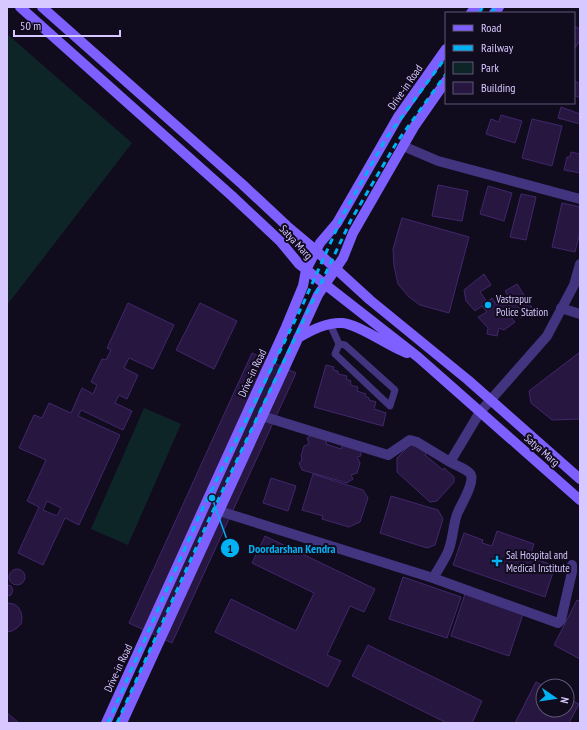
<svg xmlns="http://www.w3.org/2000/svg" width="587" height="730" font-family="'PT Sans Narrow',sans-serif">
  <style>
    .green { fill: #0e2528 }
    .building { fill: #261640; stroke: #41276c; fill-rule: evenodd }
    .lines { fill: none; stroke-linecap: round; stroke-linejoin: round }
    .lane { stroke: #43347f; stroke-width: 7 }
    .street { stroke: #43347f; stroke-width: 10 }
    .secondary { stroke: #7e5fff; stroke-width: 10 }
    .rail { stroke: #00b2f3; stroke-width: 3; stroke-dasharray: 6 5; stroke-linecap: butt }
    .poi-dot { fill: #00b2f3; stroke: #110b1e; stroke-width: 1.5 }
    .labels { text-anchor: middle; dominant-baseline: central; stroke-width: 4; stroke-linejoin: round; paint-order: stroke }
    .street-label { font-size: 11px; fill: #d7c8ff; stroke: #110b1e }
    .poi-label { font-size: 11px; fill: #d7c8ff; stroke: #110b1e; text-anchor: start }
    .leader { fill: none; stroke: #00b2f3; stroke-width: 1.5 }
    .callout-dot { fill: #00b2f3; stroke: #110b1e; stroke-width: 1.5 }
    .mark-label { font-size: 12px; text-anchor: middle; font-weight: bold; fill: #111 }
    .callout-label { font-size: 12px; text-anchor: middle; font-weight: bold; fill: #00b2f3; stroke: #110b1e; stroke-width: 4; stroke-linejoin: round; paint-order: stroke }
  </style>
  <rect width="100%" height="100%" fill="#110b1e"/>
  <path class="green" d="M7,34L132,143L7,305Z
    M144,408L181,424L128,545L91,529Z"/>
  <path class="building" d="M574,26L580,29V40L574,50Z
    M575,81L580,84V98L574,95V84Z
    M561,107L580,114V124L558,118Z
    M501,115L522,121L515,143L486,134L491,119L499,122Z
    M532,119L562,126L552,166L522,158Z
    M571,152L580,154V173L564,170L567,157H570Z
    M438,185L468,191L462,221L432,216Z
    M488,186L512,193L504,221L480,214Z
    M521,194L536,197L526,240L510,237Z
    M562,203L580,207V232L575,252L552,247Z
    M402,218L469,237L449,313L420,305L409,297L398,284L394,266L393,249Z
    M484,274L491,285L480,292L487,302L492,298L497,305L502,300L507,307L513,302L516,305L519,302L516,298L511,301L505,291L517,284L533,309L521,318L517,312L510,316L515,322L504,330L499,328L497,336L487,334L488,328L478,317L487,312L482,306L475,311L466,301L464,290Z
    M128,303L174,325L153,369L129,358L124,368L138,375L127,399L119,395L115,403L132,411L123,430L81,410L78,416L120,435L79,525L65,518L43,565L18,553L39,507L27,501L46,460L19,448L34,415L42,418L49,403L71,413L82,388L93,394L97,385L91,382L102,359L106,360L111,350L107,348ZM47,501L61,508L57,516L43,510Z
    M200,303L237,321L214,369L176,350Z
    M580,352V419L552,420L531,403L529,391Z
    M252,353L296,373L172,643L129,623Z
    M326,365L334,367L333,370L338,371V374L347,376L346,379L351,381L350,385L358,387L357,391L366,394L365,396L369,398V400L376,402L374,409L386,413L383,426L314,407Z
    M312,435L327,439L326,444L341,449L343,444L358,448L361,453V456L357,457L360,463L357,473L351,475L353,479L347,483L302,470L299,463L302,460L301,456L304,446L309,444L307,438Z
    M411,444L427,452L425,455L443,470L444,468L454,477V482L437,501L430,502L397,472V458Z
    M313,474L363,490L368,498L360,522L349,527L322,519L323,516L302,510Z
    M271,478L296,486L288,511L263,503Z
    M391,496L438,510L443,519L435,545L427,548L380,533Z
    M497,531L534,544L530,557L555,566L545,597L453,565L464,533L483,540L482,543L492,546Z
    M265,536L375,589L364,612L350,606L327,655L341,661L328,687L215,632L231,599L296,631L314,593L252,563Z
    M9 577a8 8 0 1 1 16 0a8 8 0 1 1-16 0Z
    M403,577L461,597L447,638L389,619Z
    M7,585L11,586L13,590L11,595L7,596Z
    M465,594L523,614L509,656L451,636Z
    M577,600L580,601V659L554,645Z
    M7,603L14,604L18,607L21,612L22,618L21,624L17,628L12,631L7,632Z
    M368,645L482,701L472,723H447L352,676Z
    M536,682L544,686H543V710H567V698L579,704L569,723H515Z
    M7,713L19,723H7Z"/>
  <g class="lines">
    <path class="lane" d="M330,324L339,344L345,345L395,390L390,406L335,354L339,344"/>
    <path class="street" d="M403,146L438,161L580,199
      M561,308L580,314
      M262,416L388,455L410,440L417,442L450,462L480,412L547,336L574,285L580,264
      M219,511L433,578C438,570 443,562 447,554C454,540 452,525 458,512C462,503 474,484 471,475C469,470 455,465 450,462
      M433,578L558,623L561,620L572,572V565"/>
    <path class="secondary" d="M20,7L232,196L280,241L299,264L418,357L580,500
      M42,7L242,184L287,226L312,247L370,300L468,380L580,479
      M471,13L476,7
      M494,13L499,7
      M298,338C311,330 327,322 342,323C359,324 389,347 407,353
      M106,723L286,327L303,286L306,270L320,243L337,223L398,117L446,49
      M122,723L318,295L343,258L353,233L414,127L446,81"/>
    <path class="rail" d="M479,13L483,7
      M491,13L496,7
      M108,723L200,514L303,304L343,215L387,137L446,57
      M117,723L210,517L351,220L397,142L446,74"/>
  </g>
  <g class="poi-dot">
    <circle cx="488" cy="305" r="4"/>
    <path d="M495 555h4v4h4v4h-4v4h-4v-4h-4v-4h4z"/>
  </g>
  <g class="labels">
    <g class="street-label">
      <text transform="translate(405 87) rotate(-55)">Drive-in Road</text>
      <text transform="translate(296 242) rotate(47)">Satya Marg</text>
      <text transform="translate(252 373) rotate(-65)">Drive-in Road</text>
      <text transform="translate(542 450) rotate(41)">Satya Marg</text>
      <text transform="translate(118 668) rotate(-65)">Drive-in Road</text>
    </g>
    <g class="poi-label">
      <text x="496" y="299">Vastrapur<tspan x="496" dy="13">Police Station</tspan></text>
      <text x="506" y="555">Sal Hospital and<tspan x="506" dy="13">Medical Institute</tspan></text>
    </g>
  </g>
  <path class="leader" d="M212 498L230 548"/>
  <g class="callout-dot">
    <circle cx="212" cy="498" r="4"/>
    <circle cx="230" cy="548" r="10"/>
  </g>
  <g class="mark-label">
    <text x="230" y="553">1</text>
  </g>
  <g class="callout-label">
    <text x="292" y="553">Doordarshan Kendra</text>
  </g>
  <rect width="587" height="730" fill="none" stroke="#d7c8ff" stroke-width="16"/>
  <rect x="445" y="12" width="130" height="92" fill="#110b1e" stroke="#605778"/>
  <rect x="453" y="25" width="20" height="6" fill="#7e5fff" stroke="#605778"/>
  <text x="481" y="32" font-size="12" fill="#d7c8ff">Road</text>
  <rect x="453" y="45" width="20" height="6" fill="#00b2f3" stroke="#605778"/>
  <text x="481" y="52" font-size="12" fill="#d7c8ff">Railway</text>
  <rect x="453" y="62" width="20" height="12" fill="#0e2528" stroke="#605778"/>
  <text x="481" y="72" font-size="12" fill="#d7c8ff">Park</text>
  <rect x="453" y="82" width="20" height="12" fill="#261640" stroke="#605778"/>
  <text x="481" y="92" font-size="12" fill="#d7c8ff">Building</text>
  <g transform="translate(555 698) rotate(103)"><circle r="19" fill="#110b1e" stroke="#605778"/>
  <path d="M0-3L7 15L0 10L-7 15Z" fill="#00b2f3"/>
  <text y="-6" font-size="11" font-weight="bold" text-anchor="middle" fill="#d7c8ff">N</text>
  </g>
  <path d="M14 30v6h106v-6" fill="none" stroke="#d7c8ff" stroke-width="2"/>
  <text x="20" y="30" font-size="12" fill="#d7c8ff" stroke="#110b1e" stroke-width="3" paint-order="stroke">50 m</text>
</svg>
